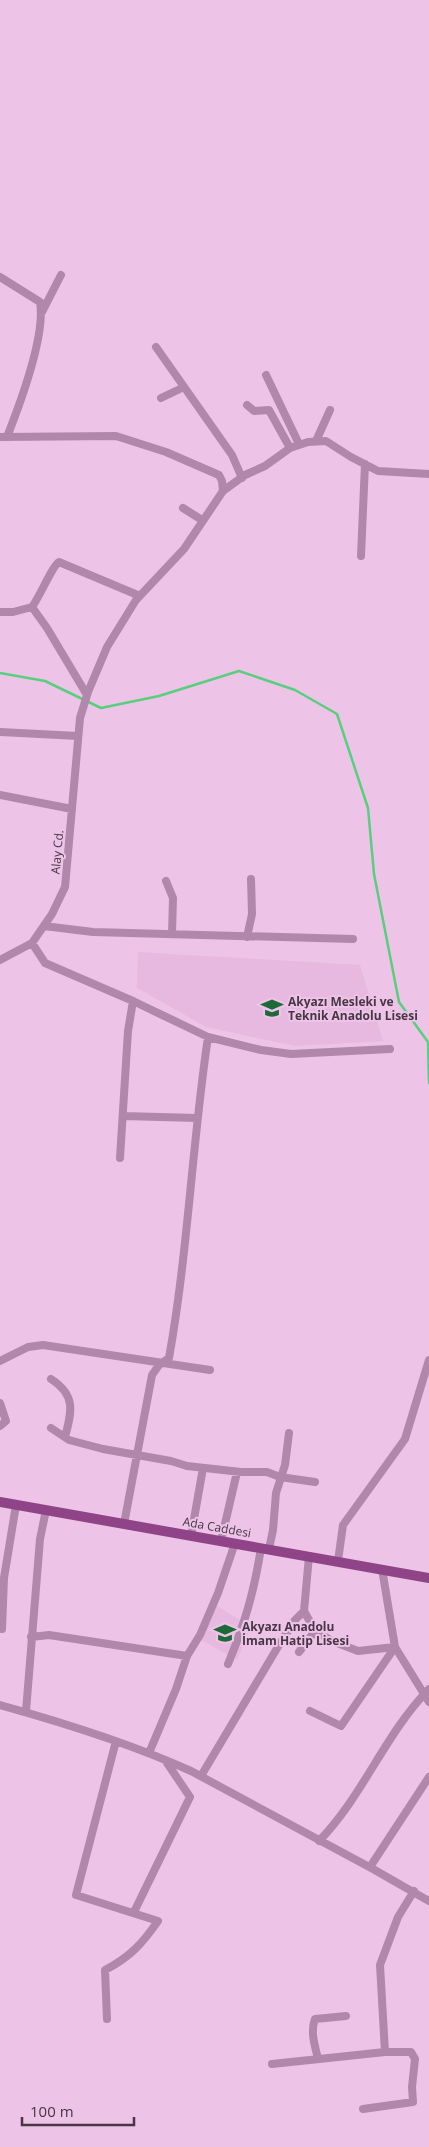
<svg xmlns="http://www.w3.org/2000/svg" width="429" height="2147" font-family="'Open Sans',sans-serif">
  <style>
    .built { fill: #e7b8e0 }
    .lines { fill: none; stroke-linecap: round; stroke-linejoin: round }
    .stream { stroke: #57cf7d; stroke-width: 2.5 }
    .minor { stroke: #b287ac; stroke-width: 8 }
    .major { stroke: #904488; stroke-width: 10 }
    .labels { text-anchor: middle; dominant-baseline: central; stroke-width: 4; stroke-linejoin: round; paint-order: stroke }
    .street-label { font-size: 12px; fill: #473644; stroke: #edc4e7 }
    .poi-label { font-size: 12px; font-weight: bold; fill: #473644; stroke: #edc4e7; text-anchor: start }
  </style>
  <rect width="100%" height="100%" fill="#edc4e7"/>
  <path class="built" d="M138,952L360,965L383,1041L295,1046L206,1027L137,988Z
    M214,1604L251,1627L237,1660L199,1639Z"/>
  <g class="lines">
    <path class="stream" d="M0,673L45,681L101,708L159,696L239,671L295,690L337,714L368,808L374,874L399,1002L428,1042L429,1083"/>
    <path class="minor" d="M0,277L40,302C46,336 20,404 7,437
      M42,312L61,275
      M156,347L232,455L242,478
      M266,375L299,444
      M161,398L184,387
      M247,405L254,411L269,410L290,448
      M0,437L116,436L166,452L219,475L222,481L223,491
      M316,441L330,410
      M183,508L202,520
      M361,556L365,464
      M32,607L47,628L87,695
      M0,612H13L32,607C39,598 53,565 59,562L140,596
      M0,732L78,736
      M0,795L72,809
      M166,881L173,898L172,934
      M44,926L93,932L353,939
      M247,937L252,914L251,879
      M32,943L45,963L133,1001L208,1037L261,1050L291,1054L390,1049
      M0,960L32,943L52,914L65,887L80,718L88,692L107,647L136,600L184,549L223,491L245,475L265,466L290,448L308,442L326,441L351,457L378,471L429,474
      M123,1116L197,1118
      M120,1158L128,1031L133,1001
      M0,1361L28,1347L43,1345L210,1370
      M51,1379C76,1395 72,1411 65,1437
      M0,1403L6,1421L0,1426
      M51,1428L69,1440L103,1449L171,1461L187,1466L241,1472H267L280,1477L315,1482
      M124,1524L152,1375L159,1365L169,1358C188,1252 192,1144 208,1037
      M191,1536L203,1468
      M221,1541L237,1472
      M269,1549L273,1530L276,1493L285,1465L289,1433
      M309,1556L304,1611L315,1631L332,1641L358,1651L395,1647
      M338,1561L343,1525L405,1439L429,1360
      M382,1569L395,1647L429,1702
      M2,1629L4,1578L16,1505
      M31,1637L49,1635L187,1656
      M299,1652L315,1631
      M228,1664C245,1623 254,1592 261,1548
      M0,1705C65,1723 130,1743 191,1771L373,1869L429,1901
      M26,1711L40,1539L46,1510
      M310,1711L341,1726L395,1647
      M149,1753L176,1689L187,1656L200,1635L218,1593L235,1543
      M201,1776L279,1645L295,1620L304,1611
      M319,1841C363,1796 385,1734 429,1689
      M370,1867L429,1777
      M134,1912L190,1797L165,1760
      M107,2019L105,1970C130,1957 142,1944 158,1921L76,1895L116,1741
      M318,2059C315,2046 310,2032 315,2019L346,2016
      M272,2064L385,2052L380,1965L398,1917L414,1891
      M363,2109L413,2102L412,2087L415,2059L411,2052H385"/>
    <path class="major" d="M0,1502L429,1578"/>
  </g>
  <defs>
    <g id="school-bare" transform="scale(1.725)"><path d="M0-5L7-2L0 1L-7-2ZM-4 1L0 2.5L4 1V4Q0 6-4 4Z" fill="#1d6a38" stroke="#edc4e7" stroke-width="2.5" paint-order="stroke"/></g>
  </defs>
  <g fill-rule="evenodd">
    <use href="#school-bare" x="272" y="1008"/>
    <use href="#school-bare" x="225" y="1633"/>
  </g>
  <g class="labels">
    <g class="street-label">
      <text transform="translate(57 852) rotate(-85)">Alay Cd.</text>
      <text transform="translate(217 1527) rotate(10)">Ada Caddesi</text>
    </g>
    <g class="poi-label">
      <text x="288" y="1001">Akyazı Mesleki ve<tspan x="288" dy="14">Teknik Anadolu Lisesi</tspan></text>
      <text x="242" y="1626">Akyazı Anadolu<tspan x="242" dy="14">İmam Hatip Lisesi</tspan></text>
    </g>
  </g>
  <path d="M22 2117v8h112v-8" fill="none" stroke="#473644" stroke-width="2.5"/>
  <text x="30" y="2117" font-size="15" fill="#473644" stroke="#edc4e7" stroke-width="4" paint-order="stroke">100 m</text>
</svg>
